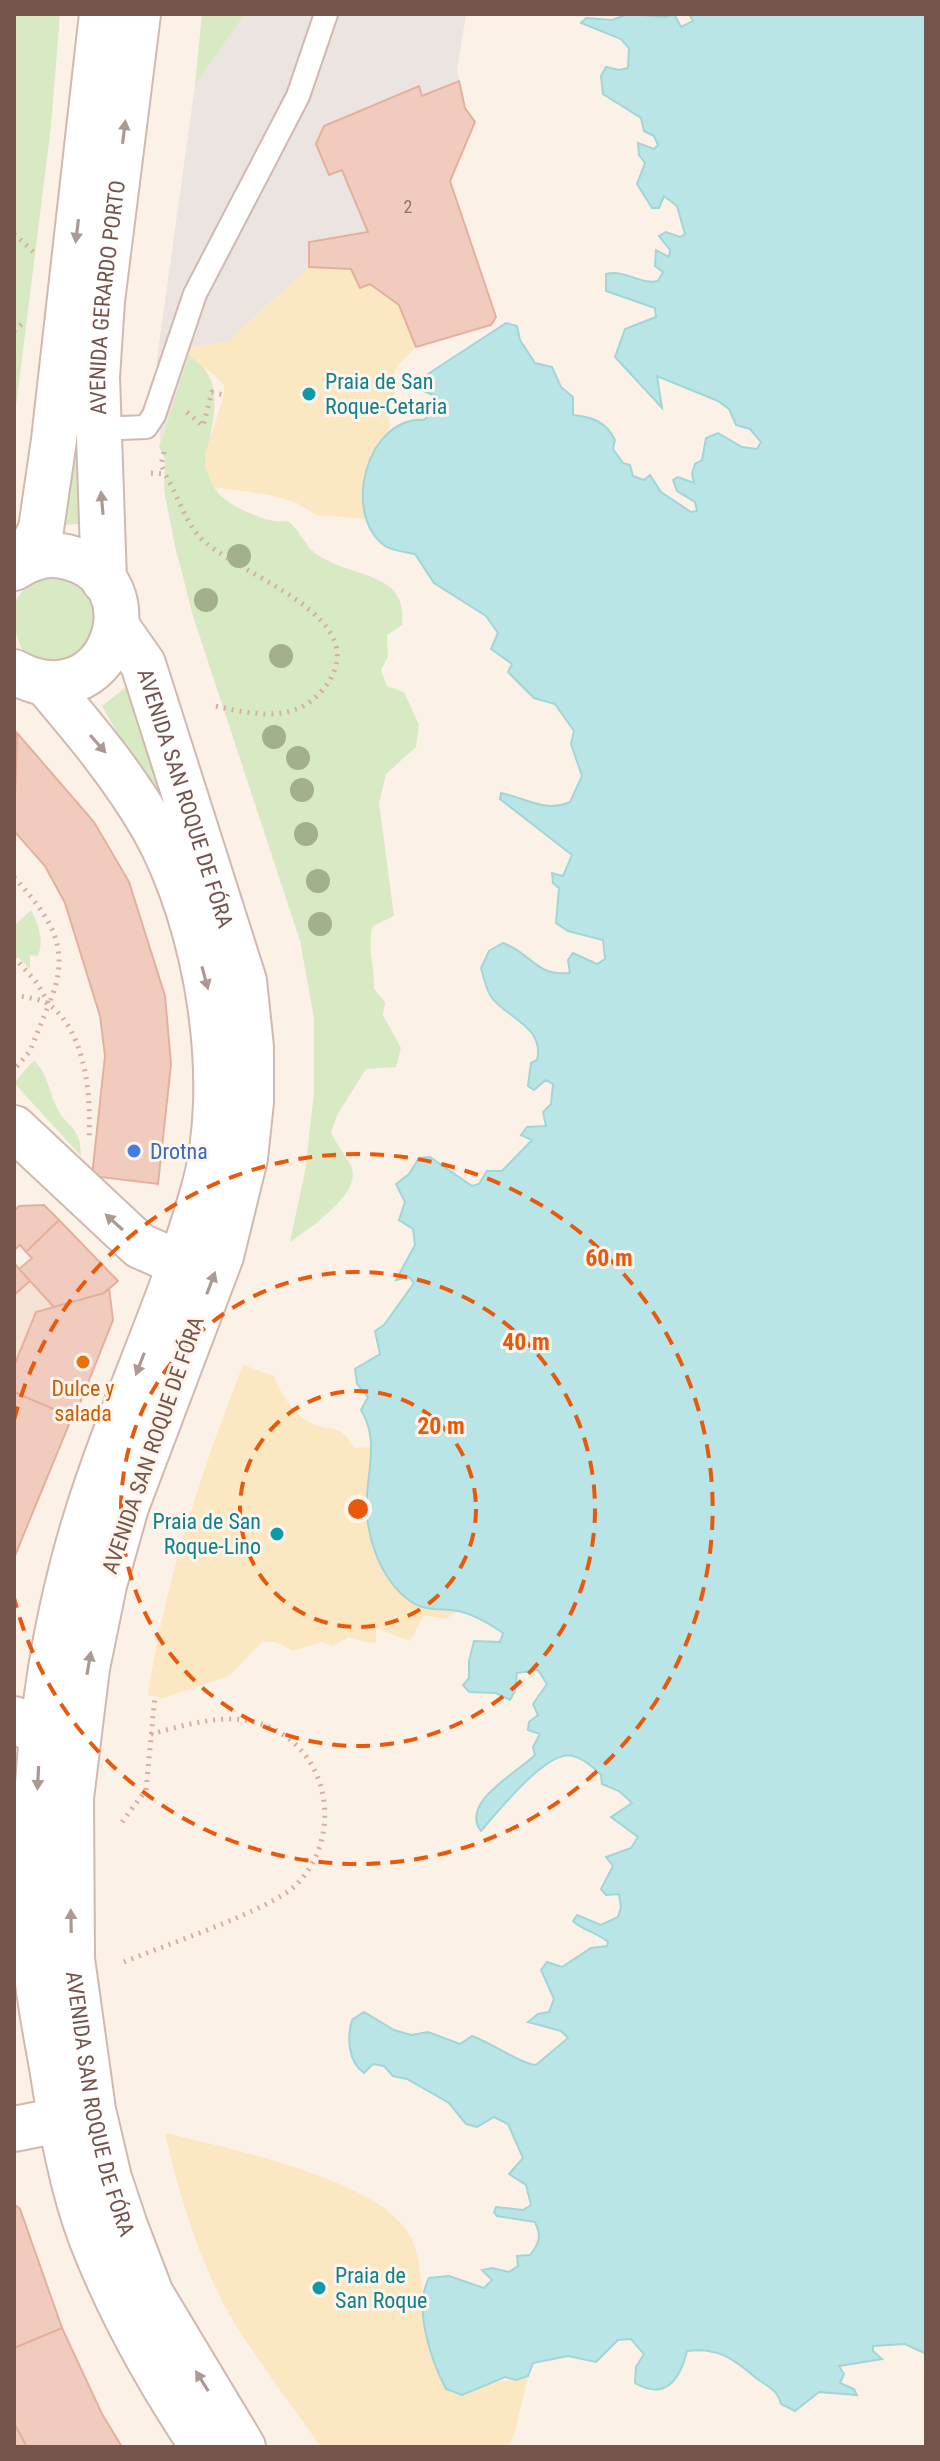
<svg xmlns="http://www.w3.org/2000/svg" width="940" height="2461" font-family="'Roboto Condensed',sans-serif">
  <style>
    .residential { fill: #f4e2d4 }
    .industrial { fill: #ece4e0 }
    .green { fill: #d8eac4 }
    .sand { fill: #fbe7c1 }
    .water { fill: #bae5e6; stroke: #a1d6d7; stroke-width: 2 }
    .building { fill: #f1ccbe; stroke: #e4b09e; stroke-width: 2 }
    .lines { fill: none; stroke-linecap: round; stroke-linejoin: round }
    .service-casing { stroke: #d0b9af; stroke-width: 26 }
    .minor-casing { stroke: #d0b9af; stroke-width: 48 }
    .tertiary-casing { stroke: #d0b9af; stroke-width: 48 }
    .path { stroke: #d6afa1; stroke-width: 5; stroke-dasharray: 2 6; stroke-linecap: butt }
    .service { stroke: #fff; stroke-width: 22 }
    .minor { stroke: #fff; stroke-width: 44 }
    .tertiary { stroke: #fff; stroke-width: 44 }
    .tree { fill: #a3b08c }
    .oneway { fill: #ac9993 }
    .ring { fill: none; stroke: #e8590c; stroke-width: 4; stroke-dasharray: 14 10 }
    .culture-dot { fill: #0f9aa8; stroke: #fff5ec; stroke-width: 3 }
    .shop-dot { fill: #3f7fe0; stroke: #fff5ec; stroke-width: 3 }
    .food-dot { fill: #e8710a; stroke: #fff5ec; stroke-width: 3 }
    .labels { text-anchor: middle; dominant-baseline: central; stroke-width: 6; stroke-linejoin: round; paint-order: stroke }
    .number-label { font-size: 18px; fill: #947368 }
    .street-label { font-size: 22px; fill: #75554b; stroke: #fff5ec }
    .culture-label { font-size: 22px; fill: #0d838f; stroke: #fff5ec; text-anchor: start }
    .shop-label { font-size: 22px; fill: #366cbe; stroke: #fff5ec; text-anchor: start }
    .food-label { font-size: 22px; fill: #c56008; stroke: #fff5ec }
    .centre { fill: #e8590c; stroke: #fff5ec; stroke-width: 4 }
    .ring-label { font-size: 24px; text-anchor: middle; font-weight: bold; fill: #e8590c; stroke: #fff5ec; stroke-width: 6; stroke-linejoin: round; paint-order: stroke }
  </style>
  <rect width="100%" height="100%" fill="#fcf1e6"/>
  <path class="residential" d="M30,1281L54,1307L14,1366V1295Z"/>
  <path class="industrial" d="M245,14H466L457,70L465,108L475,122L450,181L496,317L491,325L416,347L360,288L309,267L228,341L192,347L160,443L157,359L195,85Z"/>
  <path class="green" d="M14,14H60L51,126L14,423Z
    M202,14H245L195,85Z
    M189,355C255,398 163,472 241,509C258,517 269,523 288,521C301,531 305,548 321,557C357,579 408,572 402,625L387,635L388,656L381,670L387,686L404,692L419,725L416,747L386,774L379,803L394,916L373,926C366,947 375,967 374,989L385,1002L383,1015L401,1048L396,1067L366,1069L337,1115L331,1133C337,1145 346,1155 351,1166C364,1192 308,1230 290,1242L305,1171L314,1093V1018L300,941L193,616L175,546L164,490L165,459L159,447Z
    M70,461H86L94,523L63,525Z
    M57,575L86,586L100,614L83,656C28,674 14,656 14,602L30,582Z
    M135,680L181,845L102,706Z
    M31,910C39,925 44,940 38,956L30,955V969L14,953V926Z
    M34,1060C48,1075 48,1088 56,1106C67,1130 80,1123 81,1156L14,1083Z"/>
  <path class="sand" d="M309,267L351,269L360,288L370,284L399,305L416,347L398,365L394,374L400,384L396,392L386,398L390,428C368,457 363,483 365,519L316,515L297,503L270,495L214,487L205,467V454L224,395V384L189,355L192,347L228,341Z
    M243,1365L274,1376C281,1394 294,1416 313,1424C334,1433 338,1421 354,1448L372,1447V1465L439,1611H458L446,1619L424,1615L410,1641L376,1628V1642L369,1643L348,1637L333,1646L321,1642L293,1651L276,1642H262L229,1676L163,1698L148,1695C165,1581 201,1472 243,1365Z
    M165,2133C226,2148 377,2178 409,2234C423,2258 421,2291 424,2318C427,2336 433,2354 437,2371L476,2388C497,2379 510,2382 528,2376L514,2435L507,2447H321C293,2407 263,2368 237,2327C201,2269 180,2199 165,2133Z"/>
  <path class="water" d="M628,14L666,17L674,14L681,27L693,21L689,14H926V2354L905,2344L873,2346V2351L882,2359L839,2366L844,2374L840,2383L854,2389L857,2395L819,2392L795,2411L781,2404C777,2389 768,2387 756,2378C734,2359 718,2347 687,2351C680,2379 666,2401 635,2383L636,2367L644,2354L631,2339L618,2340L596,2362L568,2356L533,2363L528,2376L516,2380L505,2377L462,2395L446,2389C431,2360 413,2308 429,2278L449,2276L484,2288L492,2280L482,2270L492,2268L509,2272L518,2266L517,2256L530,2255C539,2244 542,2236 535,2222L497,2216L494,2212L496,2207L523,2210L531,2205L526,2185L509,2174L523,2158L508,2124L494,2117L477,2127L466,2124L449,2103L407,2079L393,2076L384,2066L373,2064L364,2073C348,2062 347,2037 352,2020L364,2012L394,2030L411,2035L428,2032L460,2044L472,2036C492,2043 521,2064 536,2065L568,2038L561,2031L528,2022L538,2014L549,2012L554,1999L541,1970L547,1962L562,1967L591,1948L607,1946L608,1942C597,1932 583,1931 573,1921L577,1915L601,1925L618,1917L621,1907L619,1894L606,1895L601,1889L613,1866L606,1857L631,1848L638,1837L611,1817L632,1803L619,1791L602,1784L601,1775C592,1766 578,1753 563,1756C538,1762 498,1811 481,1831C459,1803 518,1772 535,1755L533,1747L540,1734L528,1730L529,1722L538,1715L533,1704L547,1684L538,1670L517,1673L515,1691L510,1700L496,1693L469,1692L463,1685L469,1678V1661L474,1641L500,1642L503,1633C490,1624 473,1614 458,1611C440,1608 426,1612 410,1601C379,1578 364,1533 367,1495C369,1465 378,1438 361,1410L368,1397L357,1384L355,1369L380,1354L375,1331L384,1325L414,1283L409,1277L396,1280L415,1245L413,1229L399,1220L405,1202L396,1184L409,1174L419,1158L430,1157L472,1186L479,1184L487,1171H502L532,1140L521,1135L527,1127L546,1126L543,1112L551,1104L553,1084L546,1080L534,1090L528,1086L531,1063L537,1060C545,1027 507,1018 492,998C486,990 484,978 481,968L489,951L503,943C533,954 534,976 570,973L568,960L573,953L597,964L605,959L603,940L568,931L556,923L559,888L553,883L552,873L563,876L572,855L500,799L501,793C527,798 544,813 570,802L582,776L571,744L574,731L555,704L534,698L508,672L512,664L491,649L498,633L486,616L434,583L415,554C405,552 393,551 385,546C341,514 367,416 424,420L437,408L435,396L411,385L506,323L517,326L520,340L535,363L552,367L561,387L573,397V415C593,417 606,422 615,440L613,449L623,463L630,465L633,476L644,480L650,475L661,492L691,512L697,511L695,502L677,491L673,480L678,477L694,483L692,474L695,464L702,460L706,438L718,433L742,447L757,449L761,442L750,429L736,425L729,409L718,401L657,376L662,408L615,357L625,329L656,317L655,308L606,291V274C625,269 640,285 658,281L663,272L655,266L656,250L669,257L670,250L659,236L666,232L680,237L685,234L677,206L664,196L659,208H652L637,184L645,163L639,155L638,143L654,149L658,145L654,136L644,131L641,118L603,94L601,76L606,67L619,70L628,68L629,48L621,39L581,23L586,18L612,20Z"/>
  <path class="building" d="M459,81L465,108L475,122L450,181L496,317L491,325L416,347L399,305L370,284L360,288L351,269L309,267V242L368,232L342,170L329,175L316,144L324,126L419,86L422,96Z
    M17,733L94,822L129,882L165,996L171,1064L158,1184L92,1176L105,1056L100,1016L65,903L45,866L14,831Z
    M44,1205L59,1220L26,1252L20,1245L14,1250V1211L19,1206Z
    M59,1220L118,1281L104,1293L54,1307L19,1269L32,1258L26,1252Z
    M14,1263L30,1281L14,1295Z
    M109,1288L113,1320L74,1418L14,1392V1366L36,1312L104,1293Z
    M14,1392L72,1417L14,1558Z
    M14,2204L20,2209L62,2328L14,2348Z
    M62,2328L102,2414L122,2447H27L15,2425L14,2348Z
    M14,2422L15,2425L27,2447H14Z"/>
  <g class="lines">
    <g class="service-casing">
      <path id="service" d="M96,429L146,427L154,415L195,294L298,96L326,14"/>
    </g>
    <g class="minor-casing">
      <path id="minor" d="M14,1128L140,1246L179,1263
        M14,1719L40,1734
        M14,2129L60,2120"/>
    </g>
    <g class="tertiary-casing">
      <g id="tertiary">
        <path d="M26,560L41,529L54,440L102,14"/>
        <path d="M14,568C31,557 47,552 67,557C160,579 110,724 14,672"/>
        <path id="s1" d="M104,581L97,377L102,301L138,14"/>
        <path id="s2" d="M117,627L143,664L244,981L251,1047V1102L245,1158L221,1256L126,1507L104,1585L87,1668L71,1798L72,1959L93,2110L109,2178L125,2226L151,2294L243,2447"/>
        <path d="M47,685C86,731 123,775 153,827C208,924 234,1085 203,1192C167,1319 106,1436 73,1564C45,1671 34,1779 35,1890C35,1914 33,1940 36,1965C39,1999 46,2033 52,2067C61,2124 71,2186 92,2240C120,2312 160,2383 203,2447"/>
      </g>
    </g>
    <path class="path" d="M14,234L34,252
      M14,331L25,321
      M187,412L203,426L212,392L224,395
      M164,452L161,465L165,473
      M151,473L165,474C176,492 184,518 197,534C231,576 389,616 320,693C290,725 248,713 210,705
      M14,877C51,919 73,948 49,1004
      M14,957L37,983L49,1004L30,1051L14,1070
      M14,995C24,997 42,999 50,1005C87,1035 91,1097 89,1140
      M122,1822L146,1790L155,1696
      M124,1962C162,1946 271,1910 296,1885C344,1837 331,1750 264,1725C228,1711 186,1725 151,1734"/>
    <use href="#service" class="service"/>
    <use href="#minor" class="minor"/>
    <use href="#tertiary" class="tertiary"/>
  </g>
  <g class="tree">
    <circle cx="239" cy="556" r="12"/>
    <circle cx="206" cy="600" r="12"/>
    <circle cx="281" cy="656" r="12"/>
    <circle cx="274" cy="737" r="12"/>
    <circle cx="298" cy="758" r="12"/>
    <circle cx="302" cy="790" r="12"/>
    <circle cx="306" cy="834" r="12"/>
    <circle cx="318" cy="881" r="12"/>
    <circle cx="320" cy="924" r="12"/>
  </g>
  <defs><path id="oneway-solid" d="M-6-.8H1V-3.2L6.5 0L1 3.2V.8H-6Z" transform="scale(2)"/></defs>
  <g class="oneway">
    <use href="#oneway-solid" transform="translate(124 132) rotate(-83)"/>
    <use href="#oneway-solid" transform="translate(77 231) rotate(97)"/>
    <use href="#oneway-solid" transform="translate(102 503) rotate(-95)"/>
    <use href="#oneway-solid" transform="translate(98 744) rotate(49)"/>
    <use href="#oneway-solid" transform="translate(205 978) rotate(75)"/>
    <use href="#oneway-solid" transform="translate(114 1222) rotate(-138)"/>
    <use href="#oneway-solid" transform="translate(211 1283) rotate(-69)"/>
    <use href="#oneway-solid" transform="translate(140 1364) rotate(111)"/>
    <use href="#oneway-solid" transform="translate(89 1663) rotate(-80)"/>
    <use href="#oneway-solid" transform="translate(38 1778) rotate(93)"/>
    <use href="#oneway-solid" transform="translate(71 1921) rotate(-91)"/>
    <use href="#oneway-solid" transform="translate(202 2381) rotate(-122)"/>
  </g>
  <g class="ring">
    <circle cx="358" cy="1509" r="118"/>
    <circle cx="358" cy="1509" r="237"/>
    <path d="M14 1420A355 355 0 1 1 14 1598"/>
  </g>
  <g class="culture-dot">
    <circle cx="309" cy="394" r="8"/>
    <circle cx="277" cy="1534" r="8"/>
    <circle cx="319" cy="2288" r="8"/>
  </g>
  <circle class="shop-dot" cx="134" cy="1151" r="8"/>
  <circle class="food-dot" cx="83" cy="1362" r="8"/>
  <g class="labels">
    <g class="number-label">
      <text x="408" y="206">2</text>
    </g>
    <g class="street-label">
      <text stroke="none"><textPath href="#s1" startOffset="284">AVENIDA GERARDO PORTO</textPath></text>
      <text stroke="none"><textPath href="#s2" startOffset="186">AVENIDA SAN ROQUE DE FÓRA</textPath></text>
      <text transform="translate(153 1445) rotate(-71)">AVENIDA SAN ROQUE DE FÓRA</text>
      <text stroke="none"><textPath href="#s2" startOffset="1530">AVENIDA SAN ROQUE DE FÓRA</textPath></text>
    </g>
    <g class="culture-label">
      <text x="325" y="381">Praia de San<tspan x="325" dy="25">Roque-Cetaria</tspan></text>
      <text x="261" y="1521" text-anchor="end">Praia de San<tspan x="261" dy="25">Roque-Lino</tspan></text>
      <text x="335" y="2275">Praia de<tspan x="335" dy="25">San Roque</tspan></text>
    </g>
    <g class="shop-label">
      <text x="150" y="1151">Drotna</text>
    </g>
    <g class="food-label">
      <text x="83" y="1388">Dulce y<tspan x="83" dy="25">salada</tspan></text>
    </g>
  </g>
  <circle cx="358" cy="1509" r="12" class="centre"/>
  <g class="ring-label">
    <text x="609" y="1266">60 m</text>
    <text x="526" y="1350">40 m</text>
    <text x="441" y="1434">20 m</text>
  </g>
  <rect width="940" height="2461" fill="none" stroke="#75554b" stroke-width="32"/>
</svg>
